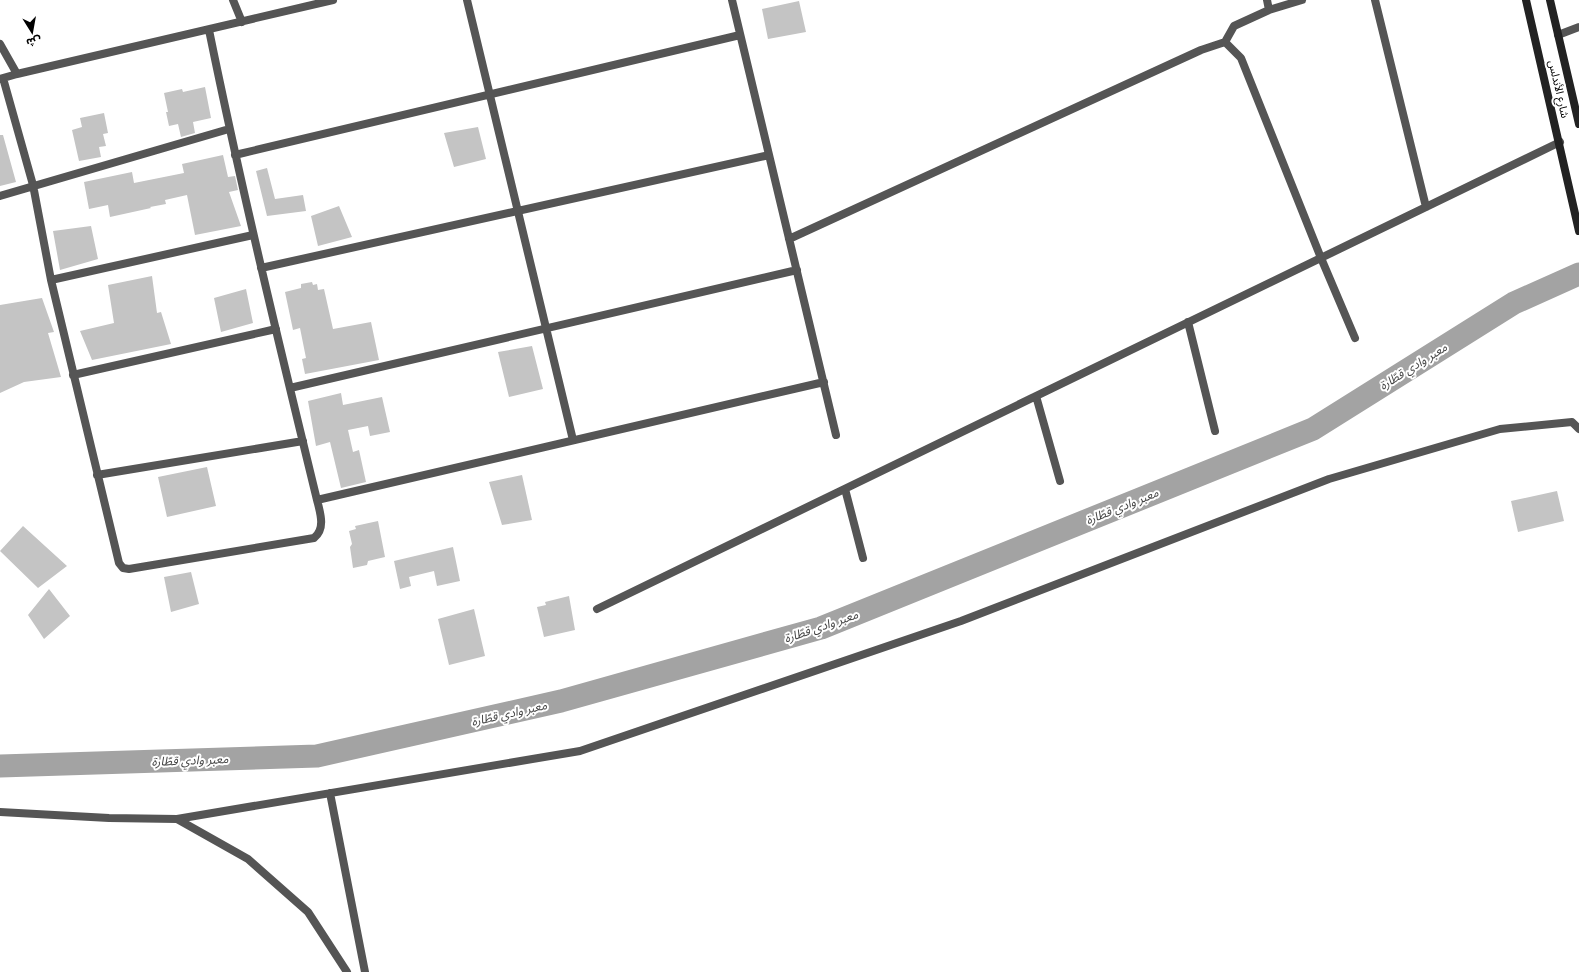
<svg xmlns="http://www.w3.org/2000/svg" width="1579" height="972" font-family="'PT Sans','Noto Sans Arabic',sans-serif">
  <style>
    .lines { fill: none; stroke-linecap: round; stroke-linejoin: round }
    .river { stroke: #a3a3a3; stroke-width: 23 }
    .building { fill: #c4c4c4 }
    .service { stroke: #555; stroke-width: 8 }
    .minor { stroke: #555; stroke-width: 8 }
    .secondary { stroke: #222; stroke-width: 8 }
    .labels { text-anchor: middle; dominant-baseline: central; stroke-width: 4; stroke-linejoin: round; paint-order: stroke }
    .street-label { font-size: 11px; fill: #000; stroke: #fff }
    .water-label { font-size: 12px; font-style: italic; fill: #444; stroke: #fff }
  </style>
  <rect width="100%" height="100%" fill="#fff"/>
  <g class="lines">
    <path class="river" d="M0,766L317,756L561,701L821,628L1313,429L1514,303L1579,274"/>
  </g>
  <path class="building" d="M799,1L806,32L768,39L762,9Z
    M205,87L211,118L193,122L195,133L181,137L178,124L169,126L166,112H168L164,93L182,89L183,92Z
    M104,113L108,133L103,134L106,146L99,147L101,157L79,161L72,130L82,127L80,118Z
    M478,127L486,159L454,167L444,133Z
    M0,135H3L16,182L0,186Z
    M223,155L228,177L235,176L238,190L229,192L241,226L195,235L187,195L165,200L166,204L150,207L151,208L110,217L108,205L89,209L84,182L132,172L134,183L184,173L182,164Z
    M267,168L275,199L303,195L306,211L267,216L256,171Z
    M339,206L352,237L318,246L311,216Z
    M91,226L98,259L60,270L53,231Z
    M152,276L157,313L161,312L171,344L92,360L80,331L114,323L108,285Z
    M312,282L313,285L317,284L318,290L324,289L333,329L371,322L379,360L305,374L302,359L306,358L300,328L293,330L285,292L301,288V284Z
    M246,289L253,323L221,332L214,298Z
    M42,298L54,332L48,333L61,377L24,382L0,393V305Z
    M532,346L543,389L509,397L498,352Z
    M341,393L343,405L382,397L390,432L370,436L368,426L348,430L353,452L359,450L366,482L341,488L330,442L316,446L308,401Z
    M207,467L216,506L167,517L158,477Z
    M522,475L532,520L502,525L489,482Z
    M1557,491L1564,521L1518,532L1511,501Z
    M378,521L385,557L368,561L367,565L353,568L350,547L352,544L349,531L356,529L355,526Z
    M23,526L67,566L38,588L0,551Z
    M453,547L460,581L437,586L434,571L409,577L411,586L400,589L394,561Z
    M191,572L199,604L171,612L164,577Z
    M49,589L70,616L44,639L28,615Z
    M569,596L575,630L544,637L537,607L546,605L545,602Z
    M474,609L485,656L449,665L438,619Z"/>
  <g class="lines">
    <path class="service" d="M1558,35L1579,27
      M330,793L365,972
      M177,819L580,751L961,621L1329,479L1500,429L1572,422L1579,429"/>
    <path class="minor" d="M233,0L242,22
      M467,0L573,440
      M732,0L836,435
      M1267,0L1269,10
      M1375,0L1426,207
      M1225,42L1234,26L1269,10L1302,0
      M0,44L17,74
      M3,78L33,185L51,280L119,563L123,568L129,569L314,538C326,529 320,512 317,500C279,344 241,187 209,30
      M0,79L17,74L333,0
      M235,155L740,35
      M0,196L229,129
      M789,239L1201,50L1225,42L1241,58L1321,258L1355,338
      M261,268L769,155
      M51,280L253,235
      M1188,322L1215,431
      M73,375L276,329
      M290,388L797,270
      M1036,396L1060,481
      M97,475L303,441
      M845,489L863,558
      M317,500L824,382
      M597,609L1560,142
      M0,812L109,818L177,819L248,859L308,912L347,972"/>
    <path class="secondary" d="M1526,0L1579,231
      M1550,0L1579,124"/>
  </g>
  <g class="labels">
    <g class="street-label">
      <text transform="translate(1559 89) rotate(77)">شارع الأندلس</text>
    </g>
    <g class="water-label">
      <text transform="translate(1413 366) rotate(-32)">معبر وادي قطّارة</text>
      <text transform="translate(1122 506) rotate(-22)">معبر وادي قطّارة</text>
      <text transform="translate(821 626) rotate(-19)">معبر وادي قطّارة</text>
      <text transform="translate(509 713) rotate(-13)">معبر وادي قطّارة</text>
      <text transform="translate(190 760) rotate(-2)">معبر وادي قطّارة</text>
    </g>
  </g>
  <g transform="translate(32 32) rotate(169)" stroke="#ffffff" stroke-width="3" paint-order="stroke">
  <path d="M0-3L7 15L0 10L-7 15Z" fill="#000000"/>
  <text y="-6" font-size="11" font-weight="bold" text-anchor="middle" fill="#000000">ش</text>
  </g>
</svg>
